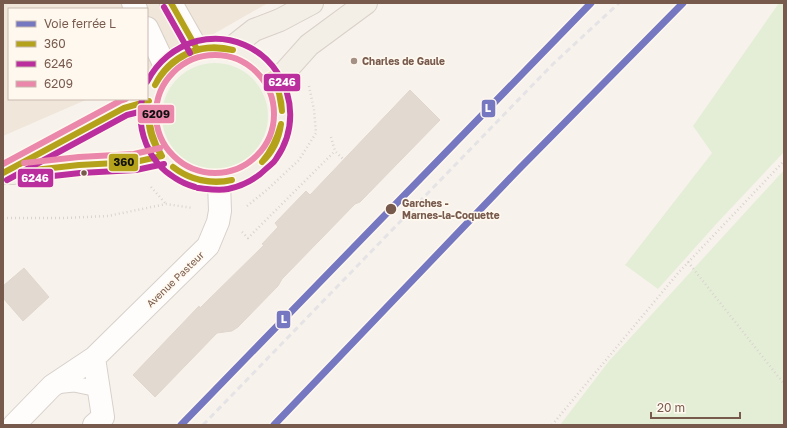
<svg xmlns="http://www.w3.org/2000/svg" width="787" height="428" font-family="'Golos Text',sans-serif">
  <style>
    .residential { fill: #f0e6da }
    .green { fill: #e4eed7 }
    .building { fill: #e2d9d1; stroke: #e0d6ce }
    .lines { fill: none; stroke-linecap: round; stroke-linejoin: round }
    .lane-casing { stroke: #d7d0ca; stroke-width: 17 }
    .street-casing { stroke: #d7d0ca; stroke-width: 24 }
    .secondary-casing { stroke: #d7d0c8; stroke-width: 24 }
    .primary-casing { stroke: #d9d0ca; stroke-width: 24 }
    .path { stroke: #dad3cf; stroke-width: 2.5; stroke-dasharray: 1 3; stroke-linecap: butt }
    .lane { stroke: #fefdfc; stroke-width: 15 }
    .street { stroke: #fefdfc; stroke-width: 22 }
    .secondary { stroke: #fefdfc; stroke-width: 22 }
    .primary { stroke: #f3eee6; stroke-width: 22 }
    .rail { stroke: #e5e3e5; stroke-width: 3; stroke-dasharray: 6 4; stroke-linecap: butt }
    .bus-1-casing { stroke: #fff8ef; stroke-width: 9 }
    .bus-2-casing { stroke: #fff8ef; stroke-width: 9 }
    .bus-3-casing { stroke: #fff8ef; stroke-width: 9 }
    .bus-1 { stroke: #b4a21b; stroke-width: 6 }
    .bus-2 { stroke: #bb2e9e; stroke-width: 6 }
    .bus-3 { stroke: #ea87aa; stroke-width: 6 }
    .rail-1-casing { stroke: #fff8ef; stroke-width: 10 }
    .rail-1 { stroke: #7577c0; stroke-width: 7 }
    .poi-dot { fill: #a49084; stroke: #fff8ef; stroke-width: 1.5 }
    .bus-dot { fill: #775a4c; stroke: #fff8ef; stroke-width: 1.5 }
    .labels { text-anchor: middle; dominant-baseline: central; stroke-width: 3; stroke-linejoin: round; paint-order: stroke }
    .poi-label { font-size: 10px; font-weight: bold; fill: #775a4c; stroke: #fff8ef; text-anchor: start }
    .stop-label { font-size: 10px; font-weight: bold; fill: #775a4c; stroke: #fff8ef; text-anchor: start }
    .street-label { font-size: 10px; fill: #775a4c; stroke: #fff8ef }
    .line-badge { stroke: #fff8ef; stroke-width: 1.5 }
    .badge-label { font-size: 11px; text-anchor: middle; font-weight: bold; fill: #fff }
    .pale-badge-label { font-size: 11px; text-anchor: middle; font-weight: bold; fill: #111 }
  </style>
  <rect width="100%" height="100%" fill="#f7f3ec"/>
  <path class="residential" d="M3,3H268L147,72V9H9V99H88L3,136Z"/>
  <path class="green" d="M779,3H784V152L719,221L658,289L625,265L712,153L693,126Z
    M162 116a53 53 0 1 1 106 0a53 53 0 1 1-106 0Z
    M784,170V425H560L609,361Z"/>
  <path class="building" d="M410,90L440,120L360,202L355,204L282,279L278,286L238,327L232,331L217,333L155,397L133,375L199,306L200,308L264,245L262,244L278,227L275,223L306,191L310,195Z
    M24,268L49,297L23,321L3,298V286Z"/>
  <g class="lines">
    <g class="lane-casing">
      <path id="lane" d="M54,386L74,384L98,389"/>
    </g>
    <g class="street-casing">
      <path id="street" d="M94,358L103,417L94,425
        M14,425L52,386L94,358L208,246L218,222L220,211L219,182"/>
    </g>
    <g class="secondary-casing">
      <path id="secondary" d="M133,3L136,9
        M171,3L197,49
        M147,28L166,68"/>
    </g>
    <g class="primary-casing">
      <path id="primary" d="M148 114a67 67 0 1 1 134 0a67 67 0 1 1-134 0Z
        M230,49L254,30L280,20L312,3
        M275,83L309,45L366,3
        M3,173L124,108L149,101
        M12,173L79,165L135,162L162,156"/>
    </g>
    <path class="path" d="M331,137L335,151L344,160
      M151,187L166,204
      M247,206L268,189L299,160L316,133L314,110L309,86
      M3,218H64L108,216L166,204L193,208
      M242,232L248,238L335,151
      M688,262L784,384
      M552,425L679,272L784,161"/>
    <use href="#lane" class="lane"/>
    <use href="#street" class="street"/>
    <use href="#secondary" class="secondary"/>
    <use href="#primary" class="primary"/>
    <path class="rail" d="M203,425L553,64L619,3"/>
    <g class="bus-1-casing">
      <path id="bus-1" d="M171,3L197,49
        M270,75C277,86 282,97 282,111
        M270,75L279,93L282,111
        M155,85C169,56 201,41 233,50
        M155,85C166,65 187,49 210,48C218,48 225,49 233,50
        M149,107C148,125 153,141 162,156
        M149,107C147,124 151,142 162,156
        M262,162C272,150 277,139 281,124
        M262,162C273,152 279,139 281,124
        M173,167C190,180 211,184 232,180
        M173,167C189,180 212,185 232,180
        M25,171L79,165L135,162L162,156
        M3,173L124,108L149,101"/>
    </g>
    <g class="bus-2-casing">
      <path id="bus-2" d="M164,7L190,53
        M147,82C157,62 175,47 197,41C266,25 316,102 276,159C274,163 270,165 267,168C256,179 243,186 228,189C218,191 208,189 198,188
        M142,99C136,129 148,162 175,178C181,182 188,185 195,187
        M26,179L80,173L136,170L164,164
        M7,180L127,115L151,109"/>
    </g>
    <g class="bus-3-casing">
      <path id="bus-3" d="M156 114a59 59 0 1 1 118 0a59 59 0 1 1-118 0Z
        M24,163L79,157L134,154L160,148
        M3,164L120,101L126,99"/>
    </g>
    <use href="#bus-1" class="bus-1"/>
    <use href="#bus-2" class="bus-2"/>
    <use href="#bus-3" class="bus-3"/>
    <g class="rail-1-casing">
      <path id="rail-1" d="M181,425L591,3
        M274,425L519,169L683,3"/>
    </g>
    <use href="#rail-1" class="rail-1"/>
  </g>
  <circle class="poi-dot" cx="354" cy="61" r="4"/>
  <g class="bus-dot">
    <circle cx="84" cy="173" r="3.5"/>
    <circle cx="391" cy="209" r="6"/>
  </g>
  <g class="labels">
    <g class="poi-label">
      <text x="362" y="61">Charles de Gaule</text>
    </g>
    <g class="stop-label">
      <text x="402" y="203">Garches -<tspan x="402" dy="12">Marnes-la-Coquette</tspan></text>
    </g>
    <g class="street-label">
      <text transform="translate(175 279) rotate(-44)">Avenue Pasteur</text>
    </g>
  </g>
  <g class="line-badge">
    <rect x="263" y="73" width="38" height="19" rx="4" fill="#bb2e9e"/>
    <rect x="481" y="99" width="15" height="19" rx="4" fill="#7577c0"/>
    <rect x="137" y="104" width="38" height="20" rx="4" fill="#ea87aa"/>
    <rect x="108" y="153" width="31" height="19" rx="4" fill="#b4a21b"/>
    <rect x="17" y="168" width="37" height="20" rx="4" fill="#bb2e9e"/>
    <rect x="276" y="310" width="15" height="19" rx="4" fill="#7577c0"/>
  </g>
  <g class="badge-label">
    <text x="282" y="86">6246</text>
    <text x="488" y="112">L</text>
    <text x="35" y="182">6246</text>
    <text x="284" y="323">L</text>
  </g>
  <g class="pale-badge-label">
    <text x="156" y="118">6209</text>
    <text x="124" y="166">360</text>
  </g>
  <rect width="787" height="428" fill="none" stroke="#775a4c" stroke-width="8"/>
  <rect x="8" y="8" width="140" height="92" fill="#fff8ef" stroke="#c9b9ae"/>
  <rect x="16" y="21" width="20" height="6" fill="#7577c0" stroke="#c9b9ae"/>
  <text x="44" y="28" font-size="12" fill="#775a4c">Voie ferrée L</text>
  <rect x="16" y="41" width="20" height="6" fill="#b4a21b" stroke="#c9b9ae"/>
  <text x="44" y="48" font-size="12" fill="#775a4c">360</text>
  <rect x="16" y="61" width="20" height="6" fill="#bb2e9e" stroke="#c9b9ae"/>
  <text x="44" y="68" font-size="12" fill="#775a4c">6246</text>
  <rect x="16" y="81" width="20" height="6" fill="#ea87aa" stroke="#c9b9ae"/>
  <text x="44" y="88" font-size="12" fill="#775a4c">6209</text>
  <path d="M651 412v6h89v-6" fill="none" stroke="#775a4c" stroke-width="2"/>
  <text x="657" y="412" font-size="12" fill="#775a4c" stroke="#fff8ef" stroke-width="3" paint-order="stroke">20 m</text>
</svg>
